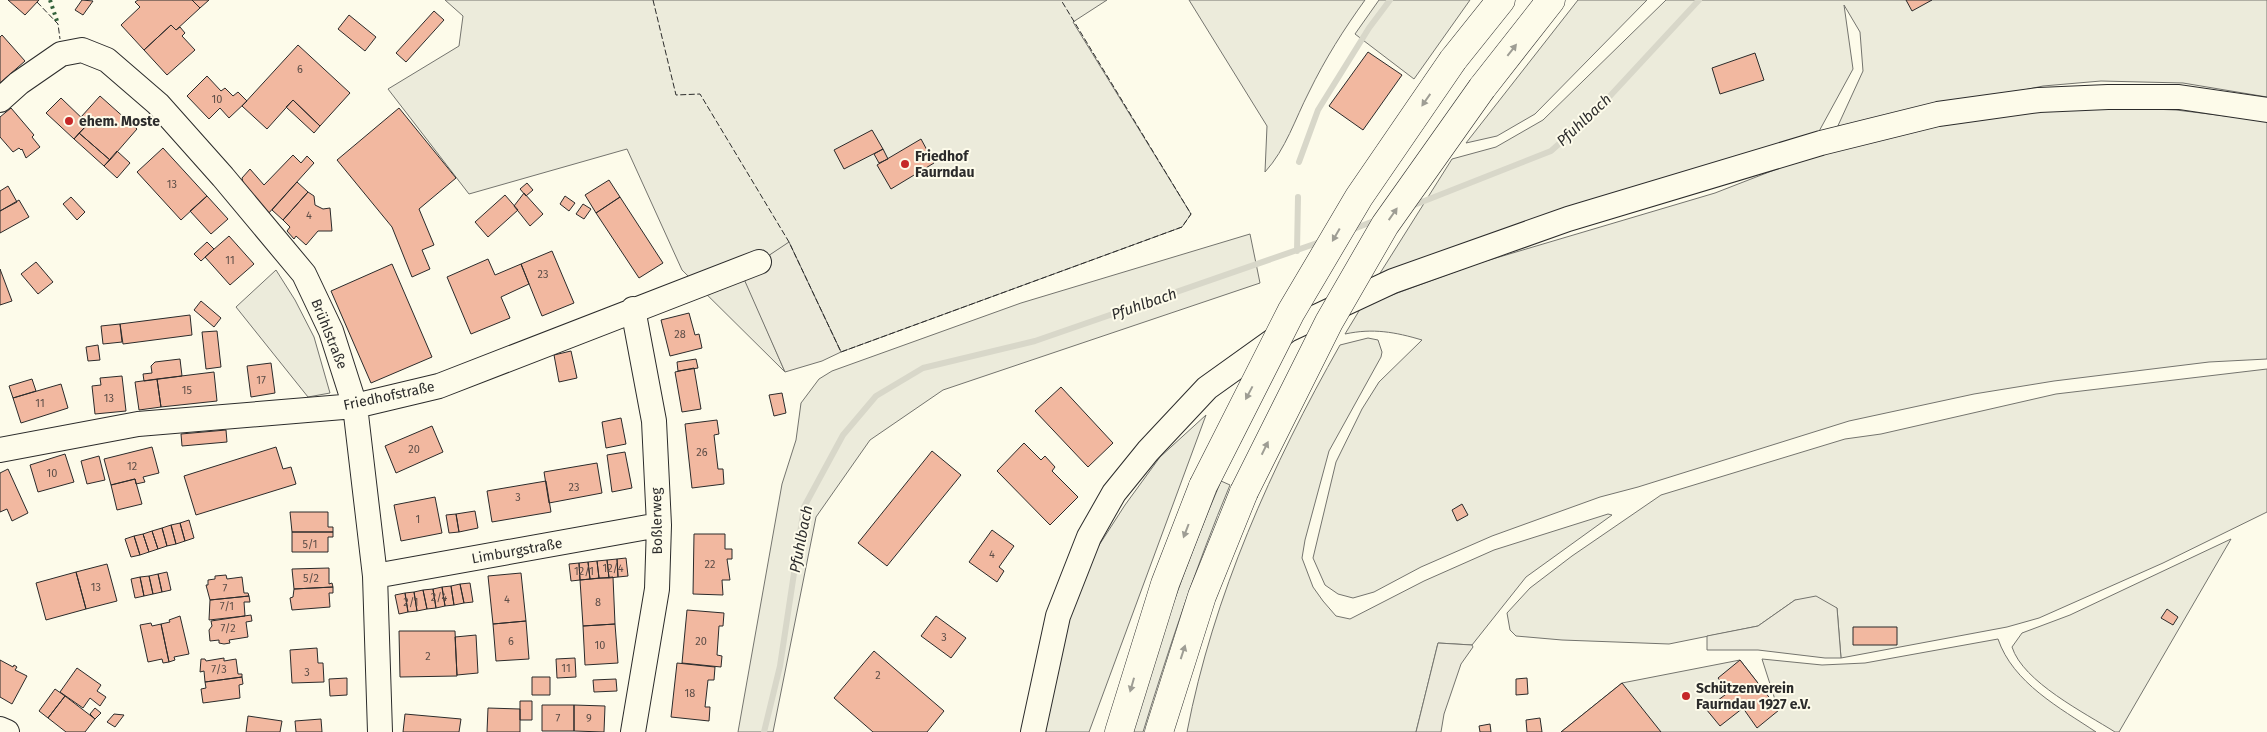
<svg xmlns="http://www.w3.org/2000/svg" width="2267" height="732" font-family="'Fira Sans',sans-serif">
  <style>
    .green { fill: #ecebdb; stroke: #74746e }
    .parking { fill: #eceadb; stroke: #74746e }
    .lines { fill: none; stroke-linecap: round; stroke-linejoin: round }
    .stream { stroke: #d8d7c9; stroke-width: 6 }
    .building { fill: #f2b8a0; stroke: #2b2b2b }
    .minor-casing { stroke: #2b2b2b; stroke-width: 26 }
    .highway-casing { stroke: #2b2b2b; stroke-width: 29 }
    .minor { stroke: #fdfbea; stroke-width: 24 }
    .highway { stroke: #fdfbea; stroke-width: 28 }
    .highway-bridge-casing { stroke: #2b2b2b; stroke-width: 29; stroke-linecap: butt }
    .highway-bridge { stroke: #fdfbea; stroke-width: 28 }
    .hedge { stroke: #34623c; stroke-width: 4; stroke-dasharray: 2.5 4; stroke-linecap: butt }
    .fence { stroke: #2b2b2b; stroke-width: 1; stroke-dasharray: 6 2.5; stroke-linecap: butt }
    .oneway { fill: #9e9d94 }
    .poi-dot { fill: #c62828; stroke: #fdfbea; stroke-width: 2 }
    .labels { text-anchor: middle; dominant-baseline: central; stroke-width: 4; stroke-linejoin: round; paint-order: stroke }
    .number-label { font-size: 11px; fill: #5d4e48 }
    .poi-label { font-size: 14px; font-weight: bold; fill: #2b2b2b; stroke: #fdfbea; text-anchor: start }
    .street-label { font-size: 14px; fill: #2b2b2b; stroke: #fdfbea }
    .water-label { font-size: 15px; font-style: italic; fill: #2b2b2b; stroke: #fdfbea }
  </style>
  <rect width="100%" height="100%" fill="#fdfbea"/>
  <path class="green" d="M445,0H1107L1073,22L1191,214L1182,227L841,352L789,243L759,262L741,270L785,372L682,270L627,149L469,194L388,89L459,46L463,16Z
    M1189,0H1365C1344,29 1325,59 1309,92C1295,119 1286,149 1265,172L1267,126Z
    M1379,0H1470L1414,79L1355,34Z
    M1578,0H1647L1535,114L1497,136L1466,143Z
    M1666,0H2267V97L2183,83L2101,81L2043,86L1836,130L1863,71L1860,32L1844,5L1853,69L1817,135L1377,278L1452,159L1496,147L1543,120Z
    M2101,107L2176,110L2267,121V359L2209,362L2054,381L1974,394L1849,421L1638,487L1600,497L1492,536L1421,567L1374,592L1353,598L1338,594L1325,585L1313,558L1336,462L1362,409L1379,382L1422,340C1395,332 1373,328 1345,334L1362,306L1479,263L1715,193L1818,153L1940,124L2034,109Z
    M1250,234L1260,283L943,390L870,440L816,517L773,732H738L782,484L796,440L801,403L819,379L832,371L1021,303Z
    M276,270L295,300L314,337L330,393L308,397L236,307Z
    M1368,338L1378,340L1382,352L1381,357L1329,451L1305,540L1302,558L1313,587L1323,601L1336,616L1350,619L1424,581L1494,550L1608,514L1612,515L1526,577L1472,645L1438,643L1416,732H1187C1213,596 1272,465 1340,345Z
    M2267,369V512L2163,563L2039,618L2007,627L1841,658L1837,608L1795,600L1758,626L1669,644L1562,640L1516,636L1510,630L1507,613L1530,588L1572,556L1661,495L1845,439L1881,434L2056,394Z
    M1206,415L1089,732H1043L1068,623L1094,553L1125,505L1160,457Z
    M1221,481L1230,485C1196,566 1169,648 1143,732H1131C1157,646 1186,563 1221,481Z
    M2231,539L2119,732H2115C2085,713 2023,682 2012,647L2022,633L2070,615Z
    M1998,639C2013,683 2060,708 2096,732H1561L1622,683L1740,660L1778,709L1762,659L1822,665L1865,663Z"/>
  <path class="parking" d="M789,242L841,352L822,361L785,372L740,270L759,262Z
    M1816,596L1837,608L1841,658H1825L1758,650H1707V636L1758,626L1795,600Z
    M1438,643L1472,645L1473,647L1461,664L1444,714L1441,732H1416Z"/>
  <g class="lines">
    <path class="stream" d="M1299,162L1318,110L1369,28L1390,0
      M1409,207L1551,151L1597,110L1699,0
      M1351,230L1379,219
      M1297,251L1298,197
      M764,732L780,666L804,507L843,435L876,396L923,368L1035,341L1323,241"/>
  </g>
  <path class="building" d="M8,0H39L25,15Z
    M82,0L93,1L83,15L75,10Z
    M138,0H192L200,8L176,30L171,25L144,50L121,25L140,7L135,2Z
    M192,0H209L200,8Z
    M1906,0H1932L1912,11Z
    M434,11L444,20L406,62L396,53Z
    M349,15L376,37L365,51L338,29Z
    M171,25L176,30L180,27L185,33L182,36L195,50L167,75L144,50Z
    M2,35L25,61L0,83V37Z
    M298,45L350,93L320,126L293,100L267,129L242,106Z
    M1368,52L1402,75L1363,130L1329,106Z
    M1755,53L1764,80L1720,94L1712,68Z
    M207,76L221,91L225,88L233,96L238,92L247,101L229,118L220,108L209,119L187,96Z
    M100,96L137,129L110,160L79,133L88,124L81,117Z
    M61,98L88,124L74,139L46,113Z
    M293,100L320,126L314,133L286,107Z
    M11,108L34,135L32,137L40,147L26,158L22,149L21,150L19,148L13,152L0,137V117Z
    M399,108L456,178L419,209L434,245L422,250L430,269L412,277L392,227L337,160Z
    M872,130L883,149L844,169L834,150Z
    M79,133L110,160L104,166L74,139Z
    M921,139L934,163L891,189L877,165Z
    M163,148L207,196L181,220L137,172Z
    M883,149L888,159L879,163L874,154Z
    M117,151L130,163L117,178L104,166Z
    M293,155L301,163L307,156L314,163L267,215L244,187L242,178L250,169L264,185Z
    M609,180L620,197L596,213L585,195Z
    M297,182L308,192L283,220L272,210Z
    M527,183L533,190L526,196L520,189Z
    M8,186L17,202L0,211V191Z
    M308,192L314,196L315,205L323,209L330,208L332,231H318L306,245L296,236L294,239L287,231L290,227L283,220Z
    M524,193L543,214L530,226L514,206Z
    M505,195L518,210L488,237L475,222Z
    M207,196L228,219L211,234L190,211Z
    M565,196L575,203L569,211L560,204Z
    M71,197L85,212L77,220L63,204Z
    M620,197L663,263L639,278L596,213Z
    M19,200L29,217L0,233V211Z
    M583,204L591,209L584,219L576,214Z
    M229,236L254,264L230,285L205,257Z
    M207,242L214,249L201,261L194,254Z
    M552,251L574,303L542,316L521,264Z
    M488,259L495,275L521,264L529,284L501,297L510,318L471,334L447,277Z
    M36,262L53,282L38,294L21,274Z
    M392,264L432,357L371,383L331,291Z
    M0,269L12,301L0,305Z
    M201,301L221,318L214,327L194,310Z
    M689,313L695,335L699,334L702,348L670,356L661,320Z
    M190,315L192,335L123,344L120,324Z
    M120,324L122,342L103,344L101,326Z
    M217,331L221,367L206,369L202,332Z
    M98,345L100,360L88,361L86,347Z
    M571,351L577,378L559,382L554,355Z
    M180,359L182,376L144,381L143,374L152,373L151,366L155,362Z
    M696,359L698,368L678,371L677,362Z
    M271,363L275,393L251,397L247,366Z
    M694,368L701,409L682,412L675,372Z
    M214,372L217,401L161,407L157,379Z
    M122,376L126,411L95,414L92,386L101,385L100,378Z
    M32,379L36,391L13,398L9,386Z
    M157,379L161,407L139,410L135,382Z
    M61,384L68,408L21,423L13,398Z
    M1061,387L1113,443L1088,467L1035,411Z
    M782,393L786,413L774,416L769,395Z
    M621,418L626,444L606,448L602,422Z
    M717,420L719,434L714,435L718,469H723L724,484L692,488L685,424Z
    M432,426L443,452L396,473L385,446Z
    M226,430L227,442L182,446L181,434Z
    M1024,443L1041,460L1045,456L1055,467L1052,471L1078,497L1050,525L997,471Z
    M152,447L159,473L143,477L145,482L136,484L135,479L111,485L104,459Z
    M276,447L283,469L291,467L296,484L196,515L184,476Z
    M932,451L961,475L887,566L858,543Z
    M625,452L632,488L612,492L607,455Z
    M65,454L74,482L38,492L30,465Z
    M99,456L105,480L87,484L81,461Z
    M597,463L602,493L549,503L544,472Z
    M8,469L28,513L12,521L7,509L0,512V473Z
    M135,479L142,504L117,510L111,485Z
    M546,481L551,512L492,522L487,491Z
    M435,497L442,533L401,541L394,505Z
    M1462,504L1468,515L1457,521L1452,510Z
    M475,511L478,528L459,532L456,514Z
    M290,512H328V527H333V532H292Z
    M456,514L459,532L449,533L446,515Z
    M189,520L194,538L185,541L180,523Z
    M180,523L185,541L176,544L171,525Z
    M171,525L176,544L167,546L162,528Z
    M162,528L167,546L158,549L152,531Z
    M992,530L1014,546L999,567L1004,571L997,582L969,562Z
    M152,531L158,549L149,552L143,534Z
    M292,532H333V537H328V552H292Z
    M143,534L149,552L140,555L134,536Z
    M694,534H725V549H732V559H727L730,580H722L723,595L693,594Z
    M134,536L140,555L131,557L125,539Z
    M626,558L628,576L618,577L617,559Z
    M617,559L618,577L609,578L607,560Z
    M607,560L609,578H599L597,561Z
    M597,561L599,578L590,579L588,562Z
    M588,562L590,579L580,580L579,563Z
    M579,563L580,580L571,581L569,564Z
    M107,564L117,601L86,609L76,572Z
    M329,568V584L332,583L333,587L294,589L292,569Z
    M76,572L86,609L46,620L36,583Z
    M167,572L171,590L162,592L158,574Z
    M521,573L526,621L493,624L488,576Z
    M158,574L162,592L153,594L149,576Z
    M226,575L227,579L242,577L244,593H248L249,596L210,600L206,585H208V580L215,579V576Z
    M149,576L153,594L144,596L140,577Z
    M140,577L144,596L135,598L131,579Z
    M613,577L615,624L583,626L580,580Z
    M470,583L473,602L464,603L460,584Z
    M460,584L464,603L454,605L451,586Z
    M451,586L454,605L445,606L442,587Z
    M333,587V593H329L330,607L292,610L290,598L293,597L294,589Z
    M442,587L445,606L436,608L433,589Z
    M433,589L436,608L427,609L423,590Z
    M423,590L427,609L417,611L414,592Z
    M414,592L417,611L408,612L405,593Z
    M405,593L408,612L399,614L395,595Z
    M249,596L250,602H244L245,616L209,620L210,600Z
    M2167,609L2178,617L2173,625L2161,618Z
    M687,610L724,613L723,626H719L717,655L722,656L721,667L682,663Z
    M251,615L252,621L246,622L248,637L229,640L230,643L224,644L219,643V640L210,641L209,630L212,626L211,621Z
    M180,616L189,654L174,657L175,660L169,662L161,624L170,622L169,620Z
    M936,616L966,638L951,658L921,636Z
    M526,621L529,659L496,661L493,624Z
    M151,623L152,626L161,624L169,662L163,663L162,659L148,662L140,625Z
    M615,624L618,663L585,665L583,626Z
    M1853,627H1897V645H1853Z
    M399,631H455L457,676L400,677Z
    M476,635L478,673L457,675L455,637Z
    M317,648L318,663H323L324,682L292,683L290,650Z
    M874,651L944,711L927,732H873L834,698Z
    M224,658V661L236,659L238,674H242V677L205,682L204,671L200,672L201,659H205L206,661Z
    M575,658L576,677L557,678L556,659Z
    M0,660L13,667L14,665L17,667L15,670L27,676L12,704L0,697Z
    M1740,660L1779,710L1757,728L1743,708L1720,726L1706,709L1729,692L1718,678Z
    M677,663L715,667L714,680H708L705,707H710L709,721L671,717Z
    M77,668L101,685L97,691L106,697L100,706L90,698L83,708L60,692Z
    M242,677L243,684L239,685L240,698L203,703L201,689L206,688L205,682Z
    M532,677H550V695H532Z
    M347,678V695L330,696L329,679Z
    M1527,678L1528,694L1516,695V679Z
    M616,679L617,691L594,692L593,680Z
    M1622,683L1661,732H1561Z
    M55,689L65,696L48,718L39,711Z
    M65,696L95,719L85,732H66L48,718Z
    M520,701H532V720H520Z
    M542,705H574V731H542Z
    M574,705L605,706L604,732L574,731Z
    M95,708L101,713L95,719L90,714Z
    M488,708L520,709V732H487Z
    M114,714L124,715L115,727L107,722Z
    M405,714L461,719L459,732H403Z
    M248,716L282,721L280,732H246Z
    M1540,718L1542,732H1527L1526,720Z
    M321,719L322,732H296L295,721Z
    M1490,724L1491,732H1480L1479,726Z"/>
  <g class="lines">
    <g class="minor-casing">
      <path id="minor" d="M0,100L19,83L61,54L82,50L107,60L158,104L223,177L304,274L331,331L355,406L375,576L380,732
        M0,450L138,424L355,406L439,386L759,262
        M375,576L659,525
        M0,729L7,732
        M633,732L657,589L659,525L654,421L633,309
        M1033,732L1058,616L1089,537L1114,493L1148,451L1207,388L1288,330L1393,281L1568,219L1821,143L1938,114L2039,100L2108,97H2179L2267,110"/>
    </g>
    <g class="highway-casing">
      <path id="highway" d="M1453,60L1501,0
        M1482,88L1551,0
        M1119,732L1165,584L1203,486
        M1159,732L1202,596L1244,492"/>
    </g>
    <use href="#minor" class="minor"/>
    <use href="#highway" class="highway"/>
    <g class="highway-bridge-casing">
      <path id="highway-bridge" d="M1203,486L1291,312L1359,197L1453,60
        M1244,492L1329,322L1385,225L1482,88"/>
    </g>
    <use href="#highway-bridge" class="highway-bridge"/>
    <path class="hedge" d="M50,0L58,24"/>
    <path class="fence" d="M653,0L676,95L700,94L789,242L841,352L1182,227L1191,214L1061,0
      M37,2L58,24L60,39"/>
  </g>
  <defs><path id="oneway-solid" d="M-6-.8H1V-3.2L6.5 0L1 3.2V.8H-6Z" transform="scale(1.25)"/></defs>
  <g class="oneway">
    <use href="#oneway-solid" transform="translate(1512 50) rotate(-52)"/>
    <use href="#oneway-solid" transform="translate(1426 100) rotate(125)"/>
    <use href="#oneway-solid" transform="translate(1393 214) rotate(-55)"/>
    <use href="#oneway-solid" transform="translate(1336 235) rotate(120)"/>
    <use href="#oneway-solid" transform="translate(1249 393) rotate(118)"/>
    <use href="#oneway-solid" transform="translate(1265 448) rotate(-64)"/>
    <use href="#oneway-solid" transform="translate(1186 531) rotate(111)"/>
    <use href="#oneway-solid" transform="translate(1183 652) rotate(-72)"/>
    <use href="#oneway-solid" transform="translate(1132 685) rotate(106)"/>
  </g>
  <g class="poi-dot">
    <circle cx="69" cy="121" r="5"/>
    <circle cx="905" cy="164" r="5"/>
    <circle cx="1686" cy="696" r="5"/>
  </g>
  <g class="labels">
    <g class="number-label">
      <text x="300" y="69">6</text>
      <text x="217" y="99">10</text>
      <text x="172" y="184">13</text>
      <text x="309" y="215">4</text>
      <text x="230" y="260">11</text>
      <text x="543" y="274">23</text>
      <text x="680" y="334">28</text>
      <text x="261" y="380">17</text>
      <text x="187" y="390">15</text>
      <text x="109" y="398">13</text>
      <text x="40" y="403">11</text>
      <text x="414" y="449">20</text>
      <text x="702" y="452">26</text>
      <text x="132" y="466">12</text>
      <text x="52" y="473">10</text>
      <text x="574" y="487">23</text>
      <text x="518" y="497">3</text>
      <text x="418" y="519">1</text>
      <text x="310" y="544">5/1</text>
      <text x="992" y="554">4</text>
      <text x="710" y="564">22</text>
      <text x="613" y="568">12/4</text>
      <text x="584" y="571">12/1</text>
      <text x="311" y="578">5/2</text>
      <text x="96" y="587">13</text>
      <text x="225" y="588">7</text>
      <text x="439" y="597">2/4</text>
      <text x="507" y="599">4</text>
      <text x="411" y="602">2/1</text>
      <text x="598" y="602">8</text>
      <text x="227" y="606">7/1</text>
      <text x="228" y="628">7/2</text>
      <text x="944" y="637">3</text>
      <text x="511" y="641">6</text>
      <text x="701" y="641">20</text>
      <text x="600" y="645">10</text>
      <text x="428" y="656">2</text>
      <text x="566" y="668">11</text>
      <text x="219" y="669">7/3</text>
      <text x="307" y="672">3</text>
      <text x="878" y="675">2</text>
      <text x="690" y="693">18</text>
      <text x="558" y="718">7</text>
      <text x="589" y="718">9</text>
    </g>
    <g class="poi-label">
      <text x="79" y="121">ehem. Moste</text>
      <text x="915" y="156">Friedhof<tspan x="915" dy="16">Faurndau</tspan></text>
      <text x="1696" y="688">Schützenverein<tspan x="1696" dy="16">Faurndau 1927 e.V.</tspan></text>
    </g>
    <g class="street-label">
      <text transform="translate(329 334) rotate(68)">Brühlstraße</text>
      <text transform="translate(389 396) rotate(-12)">Friedhofstraße</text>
      <text transform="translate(657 521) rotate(-91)">Boßlerweg</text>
      <text transform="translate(517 551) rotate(-10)">Limburgstraße</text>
    </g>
    <g class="water-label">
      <text transform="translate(1584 120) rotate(-43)">Pfuhlbach</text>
      <text transform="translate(1144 304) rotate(-19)">Pfuhlbach</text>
      <text transform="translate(801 539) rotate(-79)">Pfuhlbach</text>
    </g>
  </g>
</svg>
